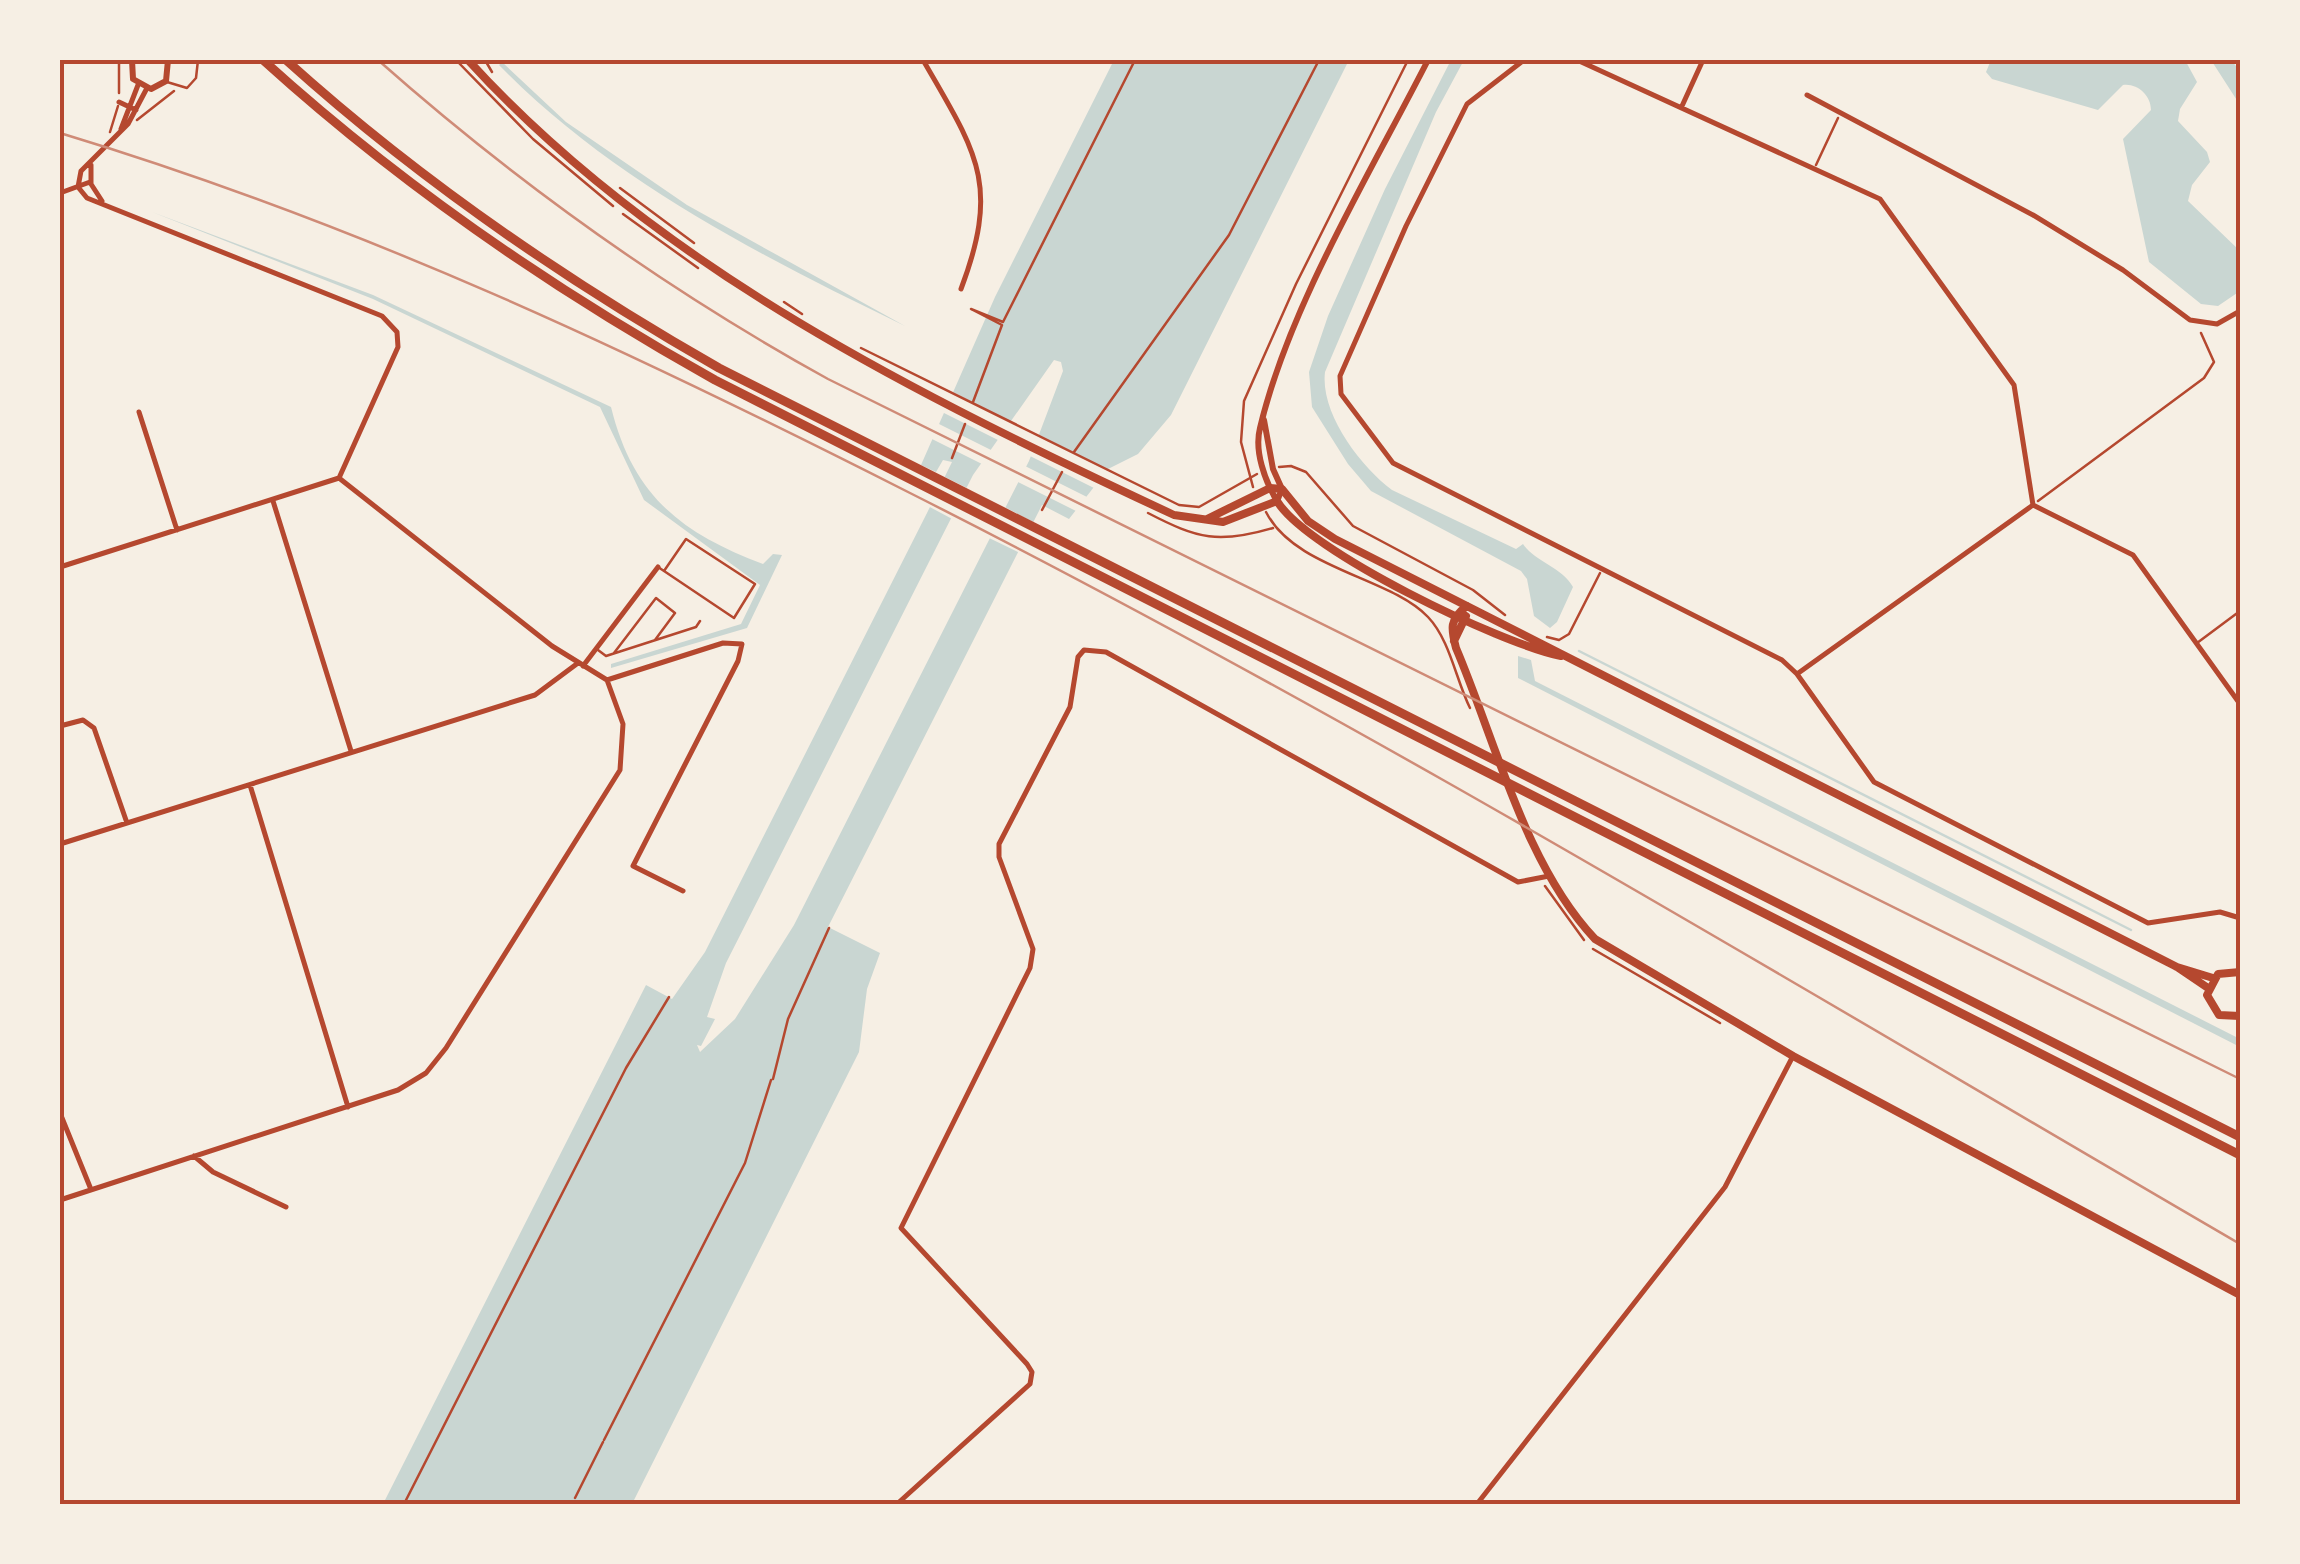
<svg xmlns="http://www.w3.org/2000/svg" width="2300" height="1564" font-family="'Public Sans',sans-serif">
  <style>
    .water { fill: #c9d6d2; fill-rule: evenodd }
    .pier { fill: #f6efe4 }
    .lines { fill: none; stroke-linecap: round; stroke-linejoin: round }
    .stream { stroke: #c9d6d2; stroke-width: 2.5 }
    .path { stroke: #b5482f; stroke-width: 2.5 }
    .service { stroke: #b5482f; stroke-width: 2.5 }
    .minor { stroke: #b5482f; stroke-width: 5 }
    .tertiary { stroke: #b5482f; stroke-width: 6 }
    .secondary { stroke: #b5482f; stroke-width: 8 }
    .motorway { stroke: #b5482f; stroke-width: 9 }
    .rail { stroke: #cf8b77; stroke-width: 2.5 }
    .neatline { fill: none; stroke: #b5482f; stroke-width: 4 }
  </style>
  <rect width="100%" height="100%" fill="#f6efe4"/>
  <path class="water" d="M1114,60H1349L1171,415L1138,454L1108,469L1069,519L1042,505L828,927L880,953L867,989L859,1052L632,1504H383L646,985L672,999L705,952L927,513L952,462L943,460L936,472L921,465L995,297ZM1054,360L1061,362L1063,371L1029,461L794,925L735,1019L700,1052L697,1045L701,1046L715,1019L707,1017L726,963L973,475Z
    M1451,60H1464L1436,112L1325,372C1320,413 1360,466 1392,490L1516,549L1523,544C1534,561 1562,567 1573,587L1557,622L1550,628L1534,616L1527,579L1521,571L1371,491L1348,464L1312,407L1309,372L1328,316L1385,189Z
    M1991,60H2185L2197,82L2180,109L2178,121L2207,152L2210,162L2192,185L2188,201L2240,251V291L2218,306L2201,304L2149,262L2123,139L2151,110C2151,95 2137,83 2123,85L2098,110L1992,79L1986,72Z
    M2211,60H2231L2240,71V105Z
    M502,62L566,122L687,205L905,326C761,256 612,181 499,65Z
    M152,212L373,295L611,407C633,496 681,533 763,564L773,554L782,555L747,628L611,668V664L741,624L760,585L644,500L600,407L373,299Z
    M1518,656L1531,660L1535,681L2240,1039V1047L1518,678Z"/>
  <path class="pier" d="M949,390L1014,423L1002,442L940,411Z
    M935,422L995,452L986,466L928,437Z
    M1035,433L1112,472L1098,490L1026,454Z
    M1021,464L1091,499L1080,513L1014,480Z
    M941,475L971,490L956,521L926,505Z
    M1001,505L1037,524L1022,554L985,536Z"/>
  <g class="lines">
    <path class="stream" d="M1579,651L2131,930"/>
    <path class="path" d="M119,60V93
      M456,60L533,139L613,206
      M485,60L492,72
      M137,120L174,91
      M110,132L118,106
      M1816,165L1838,118
      M620,188L694,243
      M623,214L698,268
      M784,302L802,314
      M861,348L1179,505L1199,507L1257,474
      M973,402L1002,325L971,309L1003,322L1135,60
      M1074,452L1229,235L1319,60
      M952,458L965,424
      M1279,467L1291,466L1306,472L1353,526L1473,590L1505,615
      M1253,487L1241,442L1244,401L1296,284L1408,60
      M2038,501L2204,378L2214,362L2201,333
      M1042,510L1062,472
      M1266,512C1295,569 1390,577 1428,617C1450,640 1456,680 1470,708
      M1148,513C1198,539 1219,544 1273,528
      M1547,637L1559,640L1569,634L1600,573
      M1545,886L1584,940
      M1593,949L1720,1023
      M773,1079L788,1019L829,928
      M604,1440L745,1163L771,1080
      M575,1498L603,1442
      M404,1504L626,1068L669,997"/>
    <path class="service" d="M167,82L187,88L196,78L198,60
      M658,567L664,571L734,618L755,584L686,539L664,571
      M2197,643L2240,611
      M598,650L606,656L696,627L700,621
      M614,653L656,598L675,613L655,640"/>
    <path class="minor" d="M923,60C976,152 1001,183 961,289
      M1524,60L1467,104L1406,226L1340,376L1341,394L1393,463L1782,660L1797,674
      M1577,60L1880,199L2014,385L2033,505
      M1807,95L2033,215L2123,270L2190,320L2217,324L2240,311
      M119,102L136,110
      M1682,106L1703,60
      M121,129L138,85
      M91,165V184L102,201
      M78,187L87,198L382,316L397,332L398,347L339,478
      M78,187L81,171L128,124L147,88
      M60,193L90,182
      M139,412L177,530
      M339,478L552,646L607,680L723,643L742,644L738,661L633,866L683,891
      M273,501L351,751
      M2033,505L1797,674L1874,782L2148,923L2220,912L2240,918
      M2033,505L2133,555L2240,704
      M60,567L339,478
      M583,666L658,567
      M60,726L83,720L94,728L127,823
      M250,785L348,1107
      M60,844L535,695L578,663
      M60,1113L90,1187
      M194,1156L213,1172L286,1207
      M60,1200L398,1090L426,1073L446,1048L620,770L623,724L607,680
      M897,1504L1030,1384L1032,1372L1027,1364L901,1228L1030,968L1033,949L999,857V844L1070,707L1078,657L1084,650L1106,652L1518,882L1549,876
      M1477,1504L1725,1187L1793,1056"/>
    <path class="tertiary" d="M132,60L133,79L151,89L166,81L168,60
      M1264,420L1273,469L1282,489L1277,501
      M1277,501C1265,481 1254,451 1260,428C1289,306 1371,172 1428,60"/>
    <path class="secondary" d="M468,60C658,269 922,397 1174,515L1223,522L1277,501C1307,551 1501,644 1561,656
      M1207,519L1270,488L1282,489L1308,521L1335,539L2177,967L2208,988
      M1467,606C1449,619 1451,629 1456,648C1496,742 1525,865 1595,939L1793,1056L2240,1295
      M1454,641L1466,616
      M2177,967L2213,978
      M2240,972L2218,974L2207,995L2219,1015L2240,1016"/>
    <path class="motorway" d="M263,60C402,186 552,289 715,380L2240,1155
      M286,60C419,180 563,279 719,368L2240,1137"/>
    <path class="rail" d="M378,60C517,183 665,289 828,379L2240,1079
      M60,133C364,225 628,350 910,493C1364,722 1800,988 2240,1244"/>
  </g>
  <rect width="2300" height="1564" fill="none" stroke="#f6efe4" stroke-width="125"/>
  <rect x="62" y="62" width="2176" height="1440" class="neatline"/>
</svg>
